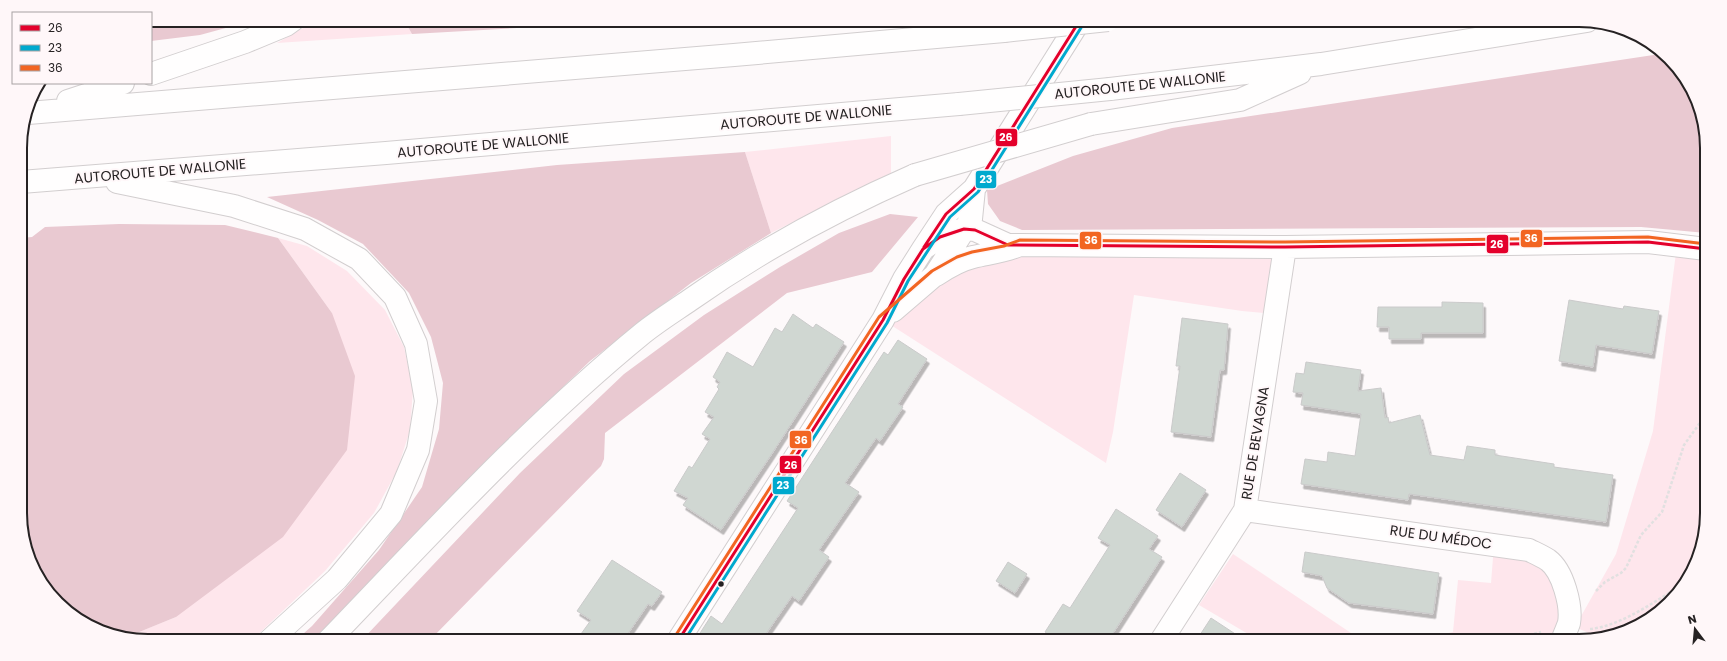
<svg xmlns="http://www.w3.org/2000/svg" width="1727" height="661" font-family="Poppins,sans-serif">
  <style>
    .green { fill: #fee6ec }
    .forest { fill: #e9c9d1 }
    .building { fill: #d0d7d2; stroke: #cacaca; filter: url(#shadow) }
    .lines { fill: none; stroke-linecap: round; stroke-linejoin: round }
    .minor-casing { stroke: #d2cecf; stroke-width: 24 }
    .highway-casing { stroke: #d2cecf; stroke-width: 24 }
    .path { stroke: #e1e0e0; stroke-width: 2.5; stroke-dasharray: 3 2; stroke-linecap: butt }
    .minor { stroke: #fffefe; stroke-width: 22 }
    .highway { stroke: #fffefe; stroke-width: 22 }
    .highway-bridge-casing { stroke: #d2cecf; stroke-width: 24; stroke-linecap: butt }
    .highway-bridge { stroke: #fffefe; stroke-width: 22 }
    .bus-1-casing { stroke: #fff7f9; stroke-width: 6 }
    .bus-2-casing { stroke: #fff7f9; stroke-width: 6 }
    .bus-3-casing { stroke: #fff7f9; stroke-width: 6 }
    .bus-1 { stroke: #e4002b; stroke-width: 3 }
    .bus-2 { stroke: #00a9ce; stroke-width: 3 }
    .bus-3 { stroke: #f26522; stroke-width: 3 }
    .bus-dot { fill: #262223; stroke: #fff7f9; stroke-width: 1.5 }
    .labels { text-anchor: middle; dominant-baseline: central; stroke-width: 4; stroke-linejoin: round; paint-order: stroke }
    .street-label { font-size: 14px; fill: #262223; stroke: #fff7f9 }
    .rim { fill: none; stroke: #262223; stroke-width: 2 }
    .line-badge { stroke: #fff7f9; stroke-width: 1.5 }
    .badge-label { font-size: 11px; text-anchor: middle; font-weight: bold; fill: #fff }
  </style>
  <defs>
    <filter id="shadow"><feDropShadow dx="2.5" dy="4.5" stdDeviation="0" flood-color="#0004"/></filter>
  </defs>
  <rect width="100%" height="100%" fill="#fdf9fa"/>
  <path class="green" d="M317,20H404L412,34L277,43Z
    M891,136V173L771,233L745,152Z
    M278,238L307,246L347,271L385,310L404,347L413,390L410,430L397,471L374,513L325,571L251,641H148L127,637L176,617L332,313Z
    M1677,245L1706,249L1707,513L1700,554L1681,591L1657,615L1620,634L1600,638L1575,627L1616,554L1653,431Z
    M1285,247L1275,314L1242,311L1134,295L1113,432L1106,463L883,320L973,257Z
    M1494,545L1560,575L1562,641H1411L1453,632L1458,580L1491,583Z
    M1233,554L1363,641H1260L1199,605Z"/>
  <path class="forest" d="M151,20H255L200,35L151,41Z
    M404,20H661L412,34Z
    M1660,54L1675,64L1694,92L1706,131V233L1641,227L1022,230L1000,221L988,204L987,190L1073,156L1172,128Z
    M745,152L771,233L691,283L590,361L515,433L316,641H295L312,626L379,550L422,487L439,429L443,383L431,337L409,293L363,244L318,220L267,197L557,165Z
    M890,214L918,217L872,272L787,293L605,433L604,459L601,466L429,641H361L520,473L624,374L704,315L780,267L839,233Z
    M119,224L225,225L278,238L332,313L355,376L347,450L283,537L176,617L127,637L107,634L52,597L22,537L21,238L32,237L45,227Z"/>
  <path class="building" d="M1569,300L1623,309L1624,306L1659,311L1652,354L1596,345L1593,367L1559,361Z
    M1442,302L1483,303V333H1421V339H1389V327H1377L1378,307H1442Z
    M793,314L813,328L816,324L844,342L771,455L721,530L683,505L688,498L674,491L689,466L692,468L710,439L702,434L714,417L705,412L719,389L717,387L720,382L713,377L727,352L753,367L775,328L782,332Z
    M1182,318L1228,324L1224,370H1220L1211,437L1171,432L1180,366H1176Z
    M898,340L927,359L898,404L903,407L880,441L876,438L845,483L859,492L819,550L829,557L799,601L792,596L761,641H695L711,616L722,624L798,508L787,501L884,352L888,355Z
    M1306,362L1361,370L1358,391L1381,388L1385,418L1388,417L1389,423L1420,415L1430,455L1464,460L1467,446L1495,450V455L1554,464V467L1613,475L1606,522L1409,494L1408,500L1301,484L1305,459L1327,462L1328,452L1355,456L1361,414L1301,405L1303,393L1293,392L1296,373L1304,374Z
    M1180,473L1206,490L1182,527L1156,510Z
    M1116,509L1158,536L1149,549L1162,557L1108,641H1058L1045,632L1063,604L1070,608L1110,545L1098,538Z
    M1305,552L1439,573L1433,614L1349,603L1327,588L1322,576L1302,572Z
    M612,560L662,592L652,606L648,604L623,641H576L591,620L577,611Z
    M1008,562L1027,574L1015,593L996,581Z
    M1211,618L1246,641H1196Z"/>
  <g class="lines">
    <g class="minor-casing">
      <path id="minor" d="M923,249L940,237L964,229L975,230L1008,245H1020L1285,247L1648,242L1706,249
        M936,275C948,267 960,260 973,257C990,253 1003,252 1020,245
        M893,311L935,275L971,219L974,189
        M1245,510L1529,550C1535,553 1542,556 1548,560C1563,571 1572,606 1569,623C1567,629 1564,635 1562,641
        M678,641L883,320L904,279L923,249L946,214L974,189L1080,20
        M1161,641L1245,510L1285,247"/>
    </g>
    <g class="highway-casing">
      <path id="highway" d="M151,74L245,42L286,25L293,20
        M1110,89L1321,64L1587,21
        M68,101L123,83
        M28,113L734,55L1004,31
        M1091,124L1240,100L1300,73
        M21,182L386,153L959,104
        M117,182L234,206L305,229L359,259L395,297L416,344L426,401L418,450L391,514L337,579L269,641
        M328,641C430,535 529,426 643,333C658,321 674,311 690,300C761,250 835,210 915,175"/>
    </g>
    <path class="path" d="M1596,591L1605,582L1621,573L1626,568L1641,535L1662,512L1684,445L1707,413
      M1590,629C1622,626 1656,600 1684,584
      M1505,641L1541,632"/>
    <use href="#minor" class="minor"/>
    <use href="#highway" class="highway"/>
    <g class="highway-bridge-casing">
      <path id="highway-bridge" d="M1004,31L1108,20
        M959,104L1110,89
        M915,175L1091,124"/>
    </g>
    <use href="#highway-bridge" class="highway-bridge"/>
    <g class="bus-1-casing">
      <path id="bus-1" d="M924,247L946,214L974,189L1080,20
        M678,641L883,320L904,279L923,249L940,237L964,229L975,230L1008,245L1285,247L1648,242L1706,249"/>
    </g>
    <g class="bus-2-casing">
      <path id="bus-2" d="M684,641L887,323L908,281L927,252L950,217L978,192L1084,23"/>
    </g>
    <g class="bus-3-casing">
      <path id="bus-3" d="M674,638L879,317L932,271L957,257L972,252L1004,246L1020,240L1285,242L1648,237L1706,244"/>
    </g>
    <use href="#bus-1" class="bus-1"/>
    <use href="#bus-2" class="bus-2"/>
    <use href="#bus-3" class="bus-3"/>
  </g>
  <circle class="bus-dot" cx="721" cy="584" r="3.5"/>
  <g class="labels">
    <g class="street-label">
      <text transform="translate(1140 85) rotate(-6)">AUTOROUTE DE WALLONIE</text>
      <text transform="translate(806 117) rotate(-5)">AUTOROUTE DE WALLONIE</text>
      <text transform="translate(483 145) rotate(-5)">AUTOROUTE DE WALLONIE</text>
      <text transform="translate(160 171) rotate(-5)">AUTOROUTE DE WALLONIE</text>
      <text transform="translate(1255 443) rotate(-81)">RUE DE BEVAGNA</text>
      <text transform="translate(1441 537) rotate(8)">RUE DU MÉDOC</text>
    </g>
  </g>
  <path d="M0 0H1727V661H0ZM148 27H1579A121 121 0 0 1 1700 148V513A121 121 0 0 1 1579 634H148A121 121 0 0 1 27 513V148A121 121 0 0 1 148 27Z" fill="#fff7f9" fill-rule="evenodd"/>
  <path class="rim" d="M148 27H1579A121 121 0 0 1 1700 148V513A121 121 0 0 1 1579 634H148A121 121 0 0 1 27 513V148A121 121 0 0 1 148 27Z"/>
  <g class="line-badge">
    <rect x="995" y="128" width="23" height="19" rx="4" fill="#e4002b"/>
    <rect x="975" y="170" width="22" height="19" rx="4" fill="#00a9ce"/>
    <rect x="1520" y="229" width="23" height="19" rx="4" fill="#f26522"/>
    <rect x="1079" y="231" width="23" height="19" rx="4" fill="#f26522"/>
    <rect x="1486" y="234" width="23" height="20" rx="4" fill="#e4002b"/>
    <rect x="789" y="430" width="23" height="19" rx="4" fill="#f26522"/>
    <rect x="779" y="455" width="23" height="19" rx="4" fill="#e4002b"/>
    <rect x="772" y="476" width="23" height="19" rx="4" fill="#00a9ce"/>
  </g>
  <g class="badge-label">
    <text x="1006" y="141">26</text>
    <text x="986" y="183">23</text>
    <text x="1531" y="242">36</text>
    <text x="1091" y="244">36</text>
    <text x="1497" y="248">26</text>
    <text x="801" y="444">36</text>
    <text x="791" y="469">26</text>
    <text x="783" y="489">23</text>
  </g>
  <rect x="12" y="12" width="140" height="72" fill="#fff7f9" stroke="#a8a2a3"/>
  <rect x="20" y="25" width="20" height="6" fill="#e4002b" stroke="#a8a2a3"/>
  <text x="48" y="32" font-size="12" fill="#262223">26</text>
  <rect x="20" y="45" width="20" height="6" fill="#00a9ce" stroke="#a8a2a3"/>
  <text x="48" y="52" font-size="12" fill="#262223">23</text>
  <rect x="20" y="65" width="20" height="6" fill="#f26522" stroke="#a8a2a3"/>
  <text x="48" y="72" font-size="12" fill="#262223">36</text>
  <g transform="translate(1695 629) rotate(344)" stroke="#fff7f9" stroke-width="3" paint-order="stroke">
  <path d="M0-3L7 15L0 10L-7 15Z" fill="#262223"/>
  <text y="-6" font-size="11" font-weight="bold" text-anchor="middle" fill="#262223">N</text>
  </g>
</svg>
